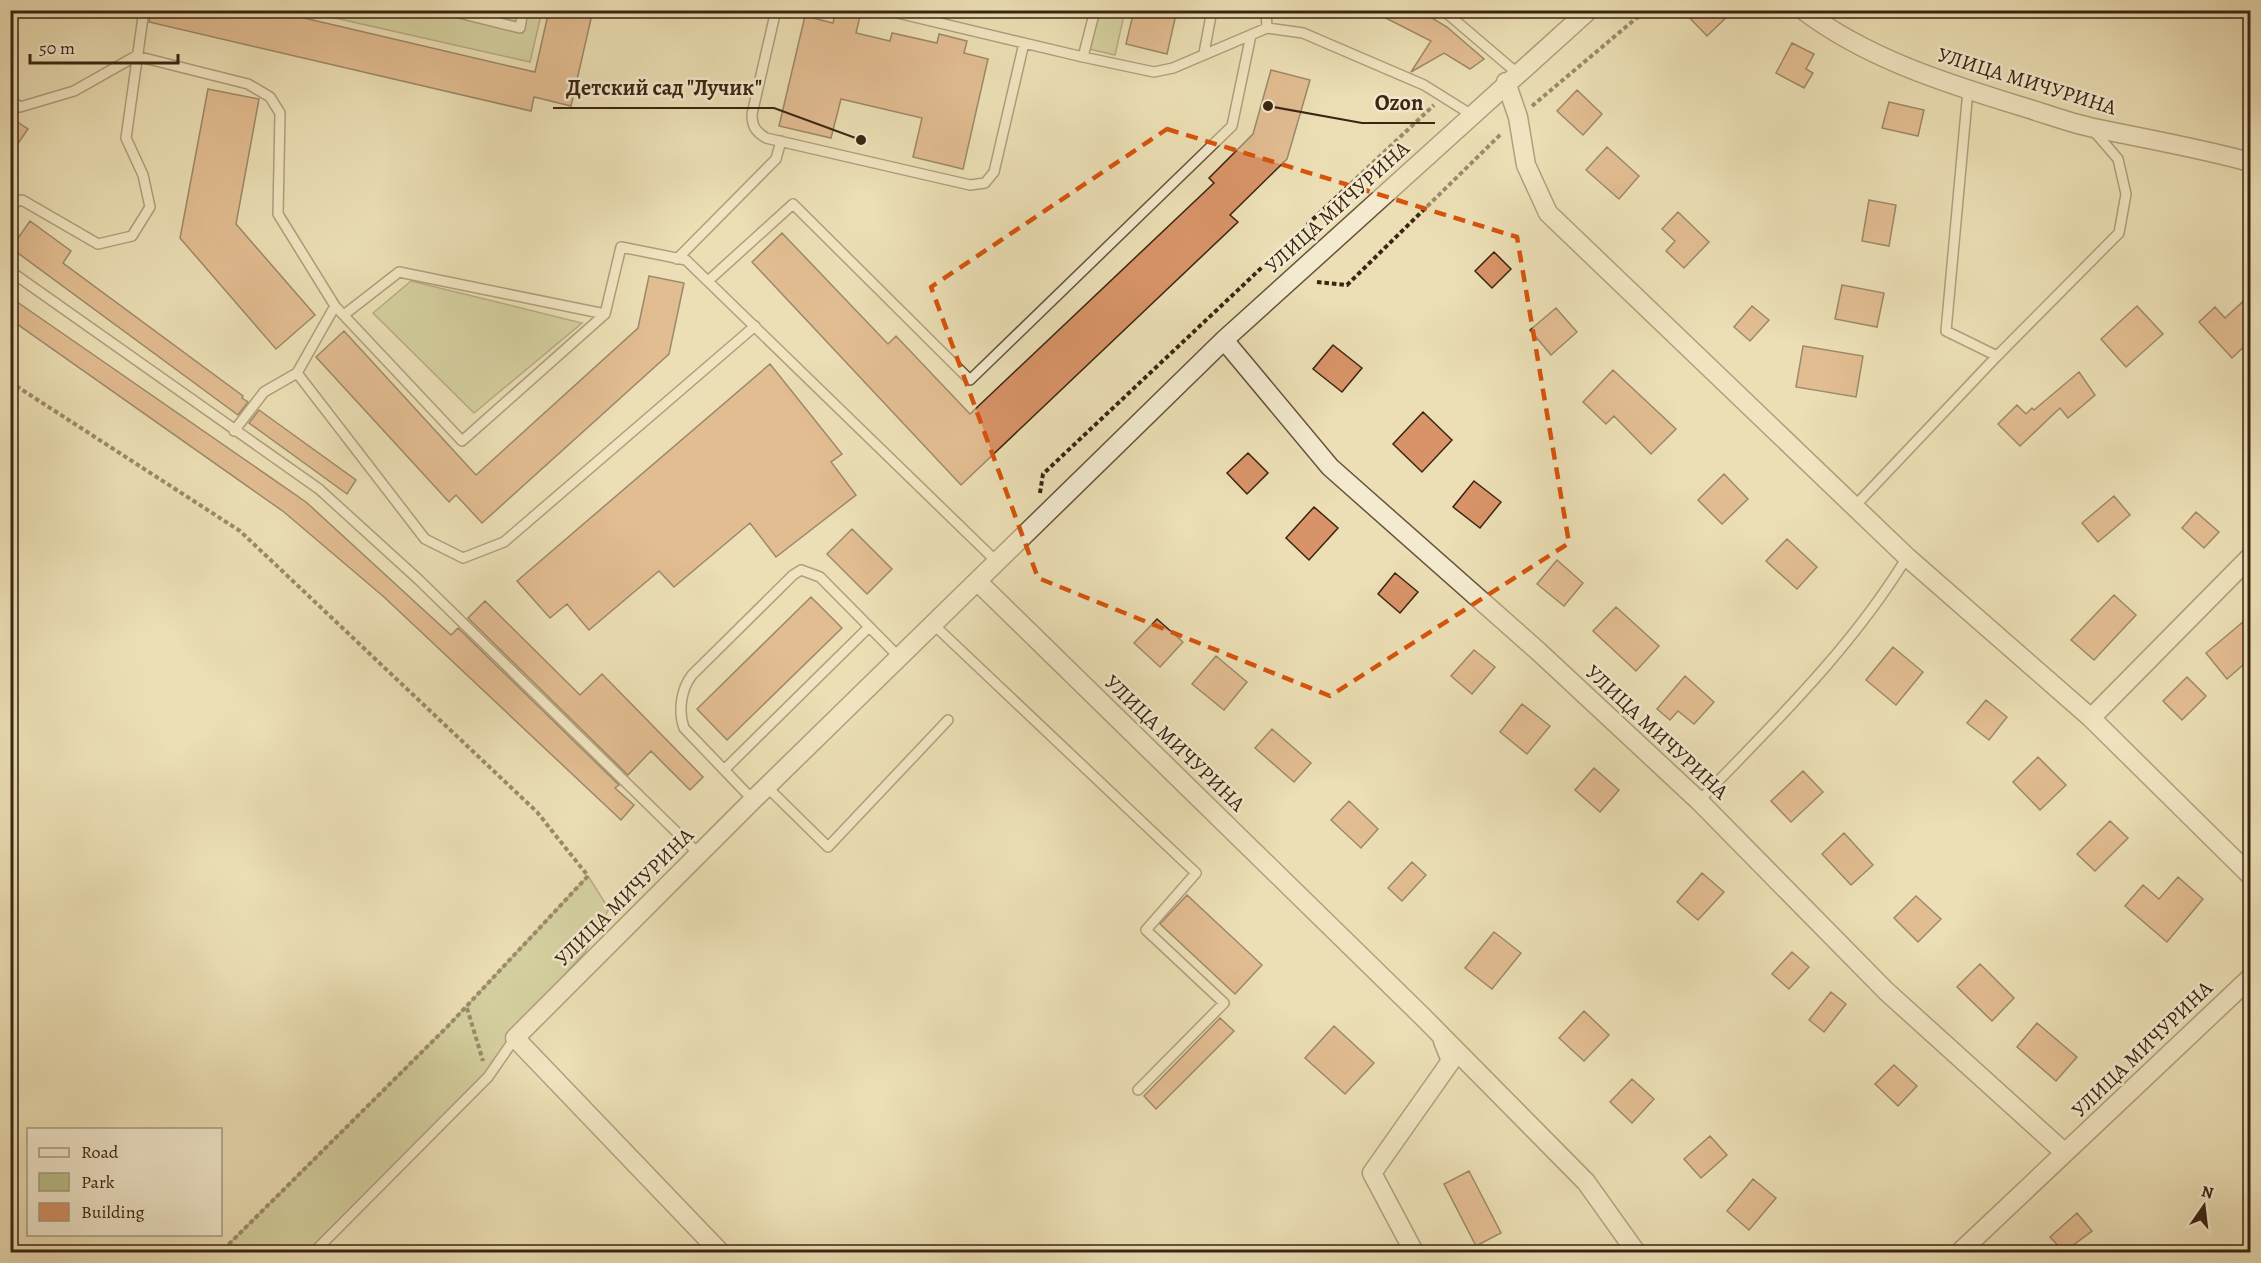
<svg xmlns="http://www.w3.org/2000/svg" width="2261" height="1263" font-family="Alegreya,serif">
  <style>
    .green { fill: #bac18b; stroke: #7a724e; stroke-width: 1.5 }
    .building { fill: #d89468; stroke: #3b2411; stroke-width: 1.5 }
    .lines { fill: none; stroke-linecap: round; stroke-linejoin: round }
    .lane-casing { stroke: #67533a; stroke-width: 12 }
    .street-casing { stroke: #67533a; stroke-width: 21 }
    .path { stroke: #3b2411; stroke-width: 4; stroke-dasharray: 4.5 3; stroke-linecap: butt }
    .lane { stroke: #f3eacf; stroke-width: 9 }
    .street { stroke: #f3eacf; stroke-width: 18 }
    .marked { fill: none; stroke: #d7540c; stroke-width: 4.5; stroke-dasharray: 12 8; stroke-linejoin: round }
    .labels { text-anchor: middle; dominant-baseline: central; stroke-width: 5; stroke-linejoin: round; paint-order: stroke }
    .street-label { font-size: 21px; fill: #3b2411; stroke: #f3eacf }
    .leader { fill: none; stroke: #3b2411; stroke-width: 2 }
    .callout-dot { fill: #3b2411; stroke: #f3eacf; stroke-width: 2 }
    .callout-label { font-size: 22px; text-anchor: middle; font-weight: bold; fill: #3b2411; stroke: #f3eacf; stroke-width: 5; stroke-linejoin: round; paint-order: stroke }
  </style>
  <rect width="100%" height="100%" fill="#ecdfb5"/>
  <filter id="stains"><feTurbulence type="fractalNoise" baseFrequency=".00333" numOctaves="4"/><feColorMatrix values="0 0 0 0 .2 0 0 0 0 .09 0 0 0 0 .02 0 0 0 .5 -.17"/></filter>
  <radialGradient id="worn" r=".72"><stop offset=".6" stop-color="#630" stop-opacity="0"/><stop offset="1" stop-color="#630" stop-opacity=".3"/></radialGradient>
  <path class="green" d="M304,11H542L530,62Z
    M1095,11H1125L1115,55L1085,48Z
    M411,281L582,323L474,413L373,313Z
    M588,876L609,909L585,952L530,1013L488,1077L314,1252H221L448,1026Z"/>
  <path class="building" d="M151,10H270L535,72L549,10H593L571,106L534,97L531,111L149,22Z
    M836,10L860,16L856,33L890,41L892,33L937,43L939,34L967,41L964,53L988,59L963,169L913,157L922,118L841,99L831,138L779,126L805,16L833,23Z
    M1134,10H1177L1167,54L1126,44Z
    M1370,10H1419L1447,27L1484,59L1470,69L1444,53L1411,72L1431,41Z
    M1682,10H1734L1707,36Z
    M1792,43L1814,54L1806,69L1813,73L1804,88L1776,73Z
    M1271,70L1310,80L1287,159L1230,215L1238,222L961,485L752,262L782,233L888,344L896,336L970,414L1214,183L1209,178L1253,134Z
    M208,89L259,99L236,224L315,315L276,349L180,238Z
    M1577,90L1602,114L1583,135L1557,111Z
    M1889,102L1924,110L1918,136L1882,128Z
    M10,117L28,129L10,155Z
    M1607,147L1639,176L1619,199L1586,170Z
    M1869,200L1896,205L1889,246L1862,241Z
    M1678,212L1709,242L1684,268L1666,251L1675,241L1662,229Z
    M30,221L71,251L63,263L243,396L242,398L248,402L238,415L11,248Z
    M1494,252L1511,269L1492,288L1475,271Z
    M649,276L684,283L669,354L482,523L456,495L449,502L316,357L344,331L476,475L638,328Z
    M1842,285L1884,293L1877,327L1835,319Z
    M2250,295V341L2232,358L2199,322L2215,307L2225,318Z
    M10,297L306,502L451,635L458,628L619,785L615,788L634,805L621,820L384,597L284,512L10,319Z
    M1752,306L1769,320L1750,341L1734,327Z
    M2137,306L2163,334L2126,367L2101,339Z
    M1556,308L1577,332L1551,355L1530,330Z
    M1333,345L1362,368L1342,392L1313,369Z
    M1803,346L1863,356L1856,397L1796,387Z
    M770,364L842,454L831,462L856,495L776,557L750,523L674,587L659,571L589,630L567,604L550,618L517,581Z
    M1613,370L1676,429L1651,454L1614,416L1606,424L1583,402Z
    M2079,372L2095,395L2068,418L2060,408L2020,446L1998,424L2017,405L2026,414L2032,408L2034,410Z
    M259,410L356,480L347,494L249,423Z
    M1423,412L1452,440L1422,472L1393,444Z
    M1248,453L1268,473L1247,494L1227,473Z
    M1724,474L1748,499L1722,524L1698,500Z
    M1474,481L1501,502L1480,528L1453,507Z
    M2114,496L2130,515L2098,542L2082,523Z
    M1314,507L1338,528L1309,560L1286,538Z
    M2196,512L2219,532L2204,548L2182,528Z
    M852,529L892,569L867,594L827,554Z
    M1787,539L1817,567L1797,589L1766,561Z
    M1557,560L1583,583L1564,606L1537,584Z
    M1395,573L1418,592L1400,613L1378,594Z
    M2114,595L2136,615L2094,660L2071,640Z
    M811,597L842,628L727,740L697,709Z
    M485,601L580,695L602,674L703,777L690,790L651,751L628,775L468,618Z
    M1616,607L1659,646L1636,671L1593,631Z
    M2250,616V659L2227,679L2206,653Z
    M1157,619L1183,642L1160,667L1134,643Z
    M1893,647L1923,672L1896,705L1866,680Z
    M1474,650L1495,667L1472,694L1451,676Z
    M1216,656L1247,682L1224,710L1192,684Z
    M1685,676L1714,702L1694,724L1678,711L1670,720L1657,709Z
    M2187,677L2206,696L2182,720L2163,701Z
    M1986,700L2007,717L1989,740L1967,723Z
    M1522,704L1550,726L1527,754L1500,732Z
    M1272,729L1311,763L1294,782L1255,748Z
    M2038,757L2066,785L2040,810L2013,782Z
    M1594,768L1619,790L1600,812L1575,790Z
    M1803,771L1823,792L1791,822L1771,801Z
    M1349,801L1378,829L1361,848L1331,820Z
    M2110,821L2128,838L2095,871L2077,854Z
    M1844,833L1873,865L1851,885L1822,854Z
    M1412,862L1426,875L1402,901L1388,888Z
    M1702,873L1724,892L1698,920L1677,902Z
    M2178,877L2203,899L2167,942L2125,906L2143,885L2159,899Z
    M1187,895L1262,965L1235,994L1160,924Z
    M1916,896L1941,919L1918,942L1894,918Z
    M1494,932L1521,953L1492,989L1465,968Z
    M1792,952L1809,967L1789,989L1772,974Z
    M1980,964L2014,998L1992,1021L1957,987Z
    M1831,992L1846,1004L1824,1032L1809,1020Z
    M1584,1011L1609,1035L1584,1061L1559,1038Z
    M1220,1018L1234,1031L1156,1109L1144,1096Z
    M2037,1023L2077,1057L2056,1081L2017,1047Z
    M1334,1026L1374,1063L1345,1094L1305,1058Z
    M1894,1065L1917,1086L1898,1106L1875,1084Z
    M1632,1079L1654,1099L1632,1123L1610,1102Z
    M1710,1136L1727,1155L1701,1178L1684,1159Z
    M1469,1171L1501,1233L1476,1246L1444,1184Z
    M1753,1179L1776,1198L1749,1230L1727,1211Z
    M2077,1213L2092,1231L2064,1252L2050,1237Z"/>
  <g class="lines">
    <g class="lane-casing">
      <path id="lane" d="M447,10L520,28L523,10
        M776,10L752,114C752,126 755,131 766,138L970,185L985,183L994,172L1024,43
        M885,10L1083,57
        M1095,10L1083,57L1154,72L1173,68L1267,28L1303,33L1424,85L1472,115
        M1266,10L1267,28
        M1443,10L1517,73
        M1204,53L1212,10
        M1968,90L1946,331L1997,356
        M10,100L20,107L74,91L136,56L248,84L270,97L280,113L278,214L335,306L297,373L264,392L234,431
        M10,204L22,200L98,244L132,236L150,207L143,175L126,138L144,10
        M677,259L776,159L781,141
        M10,271L319,489L419,580L699,854
        M708,281L793,204L970,380L1232,126L1251,35
        M335,306L462,441L605,314L399,272L345,314
        M605,314L621,247L686,260L997,562
        M297,373L425,539L463,558L504,542L755,326
        M1854,507L1997,356L2119,233L2126,194L2118,159L2093,130
        M933,624L1196,873L1146,930L1224,1003L1138,1090
        M724,770L869,627
        M767,787L828,847L948,720
        M753,800L684,728C678,711 681,689 692,675L793,575L801,570L820,577L899,657
        M1699,801C1773,724 1851,649 1907,557
        M314,1252L488,1077L515,1038"/>
    </g>
    <g class="street-casing">
      <path id="street" d="M1803,10C1866,58 1945,83 2020,106C2044,113 2069,123 2094,128C2147,139 2199,148 2250,162
        M1506,82L1518,117L1526,165L1548,213L1907,557L2091,718L2250,875
        M1224,340L1330,467L1538,651L1699,801L1886,991L2065,1153
        M977,581L1423,1017L1586,1182L1636,1252
        M2091,718L2250,557
        M720,1252L515,1038L753,800L1224,340L1589,10
        M1414,1252L1372,1173L1451,1061L1443,1041
        M1960,1252L2250,978"/>
    </g>
    <path class="path" d="M1532,106L1646,10
      M1317,282L1347,285L1502,133
      M10,382L240,531L537,812L588,876L448,1026L221,1252
      M1040,493L1043,474L1434,105
      M467,1008L483,1061"/>
    <use href="#lane" class="lane"/>
    <use href="#street" class="street"/>
  </g>
  <path d="M0 0H2261V1263H0ZM1167,129L1517,237L1569,543L1330,696L1038,578L931,287Z" fill="#ecdfb5" fill-opacity=".55" fill-rule="evenodd"/>
  <path class="marked" d="M1167,129L1517,237L1569,543L1330,696L1038,578L931,287Z"/>
  <g class="labels">
    <g class="street-label">
      <text transform="translate(2027 81) rotate(17)">УЛИЦА МИЧУРИНА</text>
      <text transform="translate(1337 207) rotate(-42)">УЛИЦА МИЧУРИНА</text>
      <text transform="translate(1657 732) rotate(43)">УЛИЦА МИЧУРИНА</text>
      <text transform="translate(1175 743) rotate(44)">УЛИЦА МИЧУРИНА</text>
      <text transform="translate(624 897) rotate(-45)">УЛИЦА МИЧУРИНА</text>
      <text transform="translate(2142 1049) rotate(-44)">УЛИЦА МИЧУРИНА</text>
    </g>
  </g>
  <path class="leader" d="M861 140L774 108H553M1268 106L1362 123H1435"/>
  <g class="callout-dot">
    <circle cx="861" cy="140" r="6"/>
    <circle cx="1268" cy="106" r="6"/>
  </g>
  <g class="callout-label">
    <text x="664" y="95">Детский сад "Лучик"</text>
    <text x="1399" y="110">Ozon</text>
  </g>
  <rect width="2261" height="1263" fill="none" stroke="#ecdfb5" stroke-width="36"/>
  <rect x="12" y="12" width="2237" height="1239" fill="none" stroke="#3b2411" stroke-width="3"/>
  <rect x="18" y="18" width="2225" height="1227" fill="none" stroke="#3b2411" stroke-width="1.5"/>
  <rect x="27" y="1128" width="195" height="108" fill="#f3eacf" stroke="#a99b83" stroke-width="1.5"/>
  <rect x="39" y="1148" width="30" height="9" fill="#f3eacf" stroke="#a99b83" stroke-width="1.5"/>
  <text x="81" y="1158" font-size="18" fill="#3b2411">Road</text>
  <rect x="39" y="1173" width="30" height="18" fill="#bac18b" stroke="#a99b83" stroke-width="1.5"/>
  <text x="81" y="1188" font-size="18" fill="#3b2411">Park</text>
  <rect x="39" y="1203" width="30" height="18" fill="#d89468" stroke="#a99b83" stroke-width="1.5"/>
  <text x="81" y="1218" font-size="18" fill="#3b2411">Building</text>
  <g transform="translate(2204 1206) rotate(14)" stroke="#f3eacf" stroke-width="4.5" paint-order="stroke">
  <path d="M0-4.5L10 22L0 15L-10 22Z" fill="#3b2411"/>
  <text y="-9" font-size="16" font-weight="bold" text-anchor="middle" fill="#3b2411">N</text>
  </g>
  <path d="M30 54v9h148v-9" fill="none" stroke="#3b2411" stroke-width="3"/>
  <text x="39" y="54" font-size="18" fill="#3b2411" stroke="#f3eacf" stroke-width="4.5" paint-order="stroke">50 m</text>
  <rect width="100%" height="100%" filter="url(#stains)"/>
  <rect width="100%" height="100%" fill="url(#worn)"/>
</svg>
